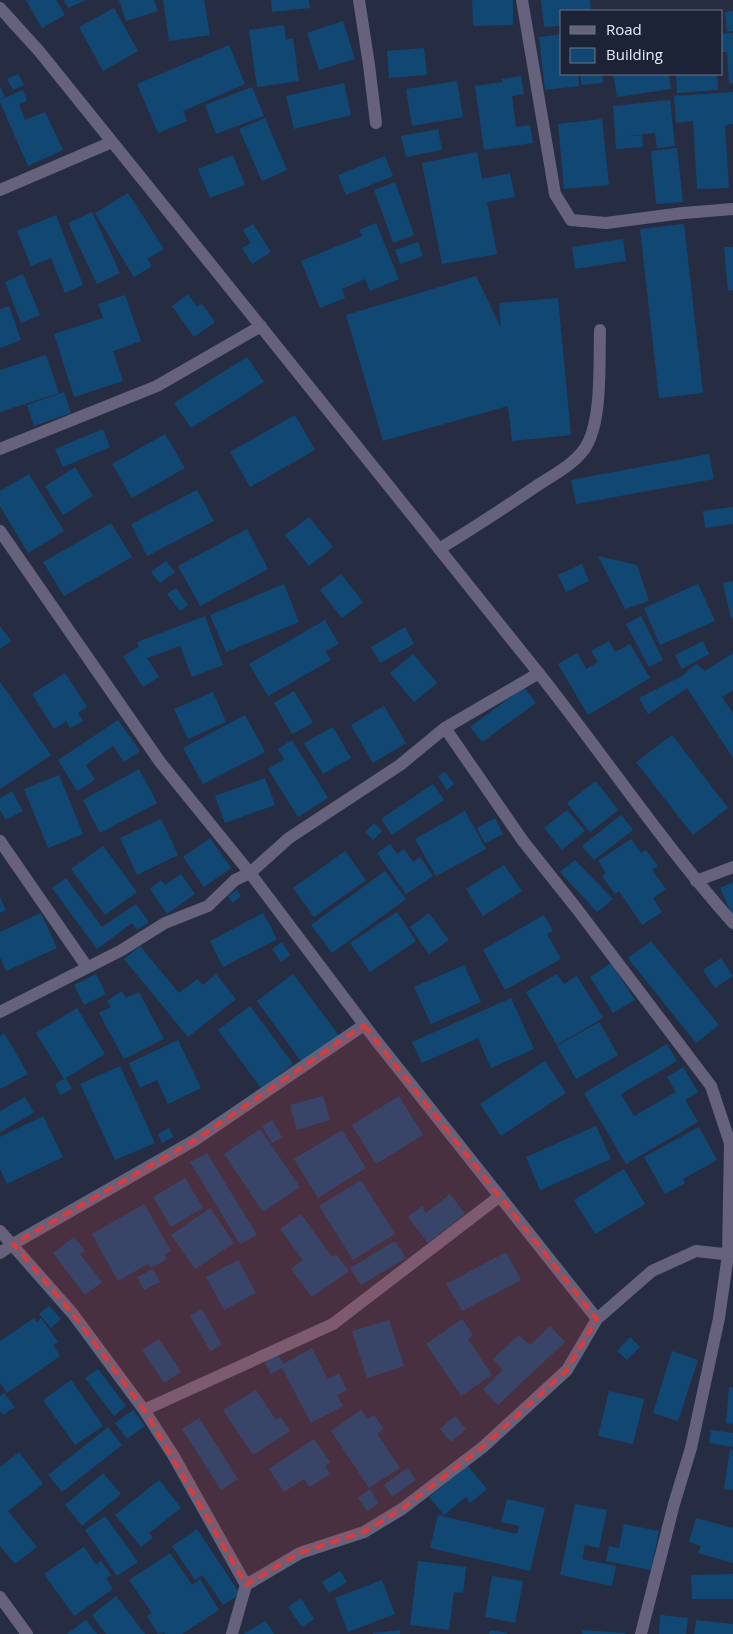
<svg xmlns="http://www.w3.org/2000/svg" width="733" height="1634" font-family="'Open Sans',sans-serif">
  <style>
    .building { fill: #114873 }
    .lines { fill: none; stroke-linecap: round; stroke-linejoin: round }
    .lane { stroke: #67627c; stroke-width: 12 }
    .street { stroke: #67627c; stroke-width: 12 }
    .marked { fill: #d83c3d; fill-opacity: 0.2; stroke: #d83c3d; stroke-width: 4; stroke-dasharray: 10 6; stroke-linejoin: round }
  </style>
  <rect width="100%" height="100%" fill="#262d42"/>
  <path class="building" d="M26,0H56L65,15L42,28Z
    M64,0H86L68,8Z
    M119,0H154L158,11L126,21Z
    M163,0H204L210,35L169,41Z
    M271,0H309L310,8L272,12Z
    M472,0H513V25L473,26Z
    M541,0H590L591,11H562V26L544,27Z
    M114,8L138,51L103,71L79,27Z
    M733,11V31L727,32L725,12Z
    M343,21L355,59L319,70L307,33Z
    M284,25L286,40L293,38L299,81L257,87L249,30Z
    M733,33V83L729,84L727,52H722V34Z
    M562,34V74H578L579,86L545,90L539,37Z
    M229,45L245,84L183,111L187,121L158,133L137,84Z
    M424,48L427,75L389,78L387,51Z
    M18,74L24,85L13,90L7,79Z
    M581,74H602L603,83L581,85Z
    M613,74H669L671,89L617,97Z
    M676,74H717L718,90L677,93Z
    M521,76L524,94L512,96L516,127L530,125L533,143L484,150L475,86L503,82L502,79Z
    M457,81L463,117L412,126L406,89Z
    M344,83L351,115L294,129L286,96Z
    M0,87L5,97L0,99Z
    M252,87L264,116L216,134L205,105Z
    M23,90L27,101L19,104L25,120L45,112L63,150L28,166L0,102V100Z
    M733,92V124L725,125L729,188L697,189L693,121L676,123L674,96Z
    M670,100L675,146L657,148L655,133L619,137L642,135L643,147L616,149L613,106Z
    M265,118L287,170L262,181L239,129Z
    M602,119L609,185L564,189L558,124Z
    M438,129L442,150L406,157L401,136Z
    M677,148L683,202L656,204L651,151Z
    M477,152L482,179L510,173L515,197L487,202L497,254L442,264L422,163Z
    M233,155L245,185L210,198L198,169Z
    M385,156L393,176L346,195L338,175Z
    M395,182L414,235L393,243L374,190Z
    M128,193L164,249L147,259L152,266L134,277L95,213Z
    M92,212L120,273L97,284L68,223Z
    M56,215L83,285L65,293L51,258L31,266L17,231Z
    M376,223L399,279L370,291L365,279L342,289L345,298L320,308L301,261L362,236L359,230Z
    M253,224L271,252L252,264L242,248L251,243L243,230Z
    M684,224L703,393L659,398L640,229Z
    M623,239L626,261L575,269L572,247Z
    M418,242L423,256L400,264L395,250Z
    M724,247H733V290L728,291Z
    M23,274L40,315L21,323L5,282Z
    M476,276L501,328L499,303L558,298L571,435L512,441L508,406L383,441L346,315Z
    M188,294L197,307L202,304L215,322L194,337L172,306Z
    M125,295L141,341L113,351L123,381L74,397L54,334L103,318L98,304Z
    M9,306L21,340L0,348V309Z
    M46,355L59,393L0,412V370Z
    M247,357L264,382L191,428L174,403Z
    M64,392L71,413L34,426L27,405Z
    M295,415L315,450L250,487L230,452Z
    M103,429L110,447L63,467L55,449Z
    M165,434L185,468L132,498L112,464Z
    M709,454L714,479L576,504L571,480Z
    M75,467L93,496L63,515L45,486Z
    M29,474L64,531L28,553L0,506V491Z
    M197,490L214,521L147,556L131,524Z
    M733,507V524L705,528L703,511Z
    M309,517L333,547L309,566L285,535Z
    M111,523L132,557L64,596L43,562Z
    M247,529L268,569L200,606L178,566Z
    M598,556L637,565L649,601L625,609Z
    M166,561L175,572L160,583L151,572Z
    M582,564L589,581L566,592L558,575Z
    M341,574L363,602L342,618L320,590Z
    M733,581V618L731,619L723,583Z
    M284,584L299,622L226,652L210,615Z
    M698,584L715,621L660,645L644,608Z
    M176,588L188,605L180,611L167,594Z
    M205,616L223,665L192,677L180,646L147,658L159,677L143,687L123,656L139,647L137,642Z
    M641,616L663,660L649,667L626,624Z
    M325,620L339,644L325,651L331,660L268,696L249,664Z
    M0,626L11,641L0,649Z
    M405,627L414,644L380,663L371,647Z
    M609,641L615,652L630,644L650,678L588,715L558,664L577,653L586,669L598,662L591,651Z
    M703,641L709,654L682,669L675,655Z
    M733,653V690L722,697L733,713V758L687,688L648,714L639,698L682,676L696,664L705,671Z
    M413,654L437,683L414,702L390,673Z
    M65,673L87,707L78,713L83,721L70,728L66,721L54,729L32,694Z
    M0,682L51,755L0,789Z
    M524,687L536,703L482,742L470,727Z
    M294,691L313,723L292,734L274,703Z
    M213,692L226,722L188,739L174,709Z
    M384,706L406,743L373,763L351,725Z
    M245,715L265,752L203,784L183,748Z
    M118,720L140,751L124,762L113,746L86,765L95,780L77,791L58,760Z
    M333,727L351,758L323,774L304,743Z
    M672,735L728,808L693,835L636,762Z
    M292,740L328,798L298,817L268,769L284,759L278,749Z
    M139,769L157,803L100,833L83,800Z
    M445,772L454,784L447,790L438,776Z
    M59,775L83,834L48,848L24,789Z
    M265,778L275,805L225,823L215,796Z
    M596,781L618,810L590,832L567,803Z
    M433,784L444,800L392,835L381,819Z
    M12,791L23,811L6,820L0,810V798Z
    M567,810L585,831L562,850L544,828Z
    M465,811L486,849L436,876L415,839Z
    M621,815L633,830L594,860L582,846Z
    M495,818L503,834L485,843L477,828Z
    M161,819L178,855L137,875L120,838Z
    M374,823L382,831L373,840L365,832Z
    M210,838L231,868L204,887L183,857Z
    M631,839L641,853L646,850L658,866L652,870L666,889L653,898L662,912L642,925L619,891L615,894L602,876L606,873L598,861Z
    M390,844L397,854L404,849L413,862L420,857L433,876L406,894L377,853Z
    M103,846L137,892L105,915L71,869Z
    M345,851L366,880L314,917L293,888Z
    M575,860L613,899L597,912L560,872Z
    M504,865L522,891L483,916L466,889Z
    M385,871L406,899L332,953L311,925Z
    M181,874L195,894L167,914L150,889L161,880L165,885Z
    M66,878L102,927L136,904L149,922L137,930L132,923L97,949L52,888Z
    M733,882V917L720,888Z
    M237,890L241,896L233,903L228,896Z
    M0,897L6,910L0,913Z
    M397,912L416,941L370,972L350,943Z
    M41,913L57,948L6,971L0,957V932Z
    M263,913L277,939L223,967L210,941Z
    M429,913L449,940L429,954L410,927Z
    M544,915L553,931L547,934L561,959L505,990L483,950Z
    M651,941L719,1025L696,1043L628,958Z
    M282,942L290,955L281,962L272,949Z
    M140,946L179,993L197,979L203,985L216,974L236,999L188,1037L124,959Z
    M721,958L733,976L715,988L703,970Z
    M611,963L635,1000L613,1013L590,977Z
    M464,965L481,1002L431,1024L414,987Z
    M96,974L106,994L84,1005L74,985Z
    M293,974L340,1037L303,1064L257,1001Z
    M557,974L564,984L577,976L603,1018L557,1045L526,992Z
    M122,991L126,998L139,992L164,1039L124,1059L99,1013L111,1007L107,1001Z
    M511,998L534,1049L491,1068L478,1038L422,1063L412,1042Z
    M250,1006L293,1064L261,1088L218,1030Z
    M77,1008L105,1054L64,1079L36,1033Z
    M599,1022L618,1055L576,1079L557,1046Z
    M4,1033L28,1074L0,1089V1036Z
    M178,1040L201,1088L168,1104L157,1080L140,1088L129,1063Z
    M667,1044L677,1061L621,1094L634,1116L676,1092L667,1077L683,1067L698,1092L685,1100L698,1122L626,1164L584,1093Z
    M545,1061L566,1093L501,1136L480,1104Z
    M120,1066L155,1143L115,1160L80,1084Z
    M66,1078L72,1089L60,1095L55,1084Z
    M323,1096L330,1120L297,1130L290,1105Z
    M399,1096L423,1135L376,1164L352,1125Z
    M25,1097L34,1113L0,1132V1111Z
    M43,1116L63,1157L7,1184L0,1169V1137Z
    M272,1120L282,1137L272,1143L262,1126Z
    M596,1126L611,1159L540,1190L526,1157Z
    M699,1127L717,1160L683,1179L685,1183L665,1194L644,1157Z
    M169,1128L173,1137L162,1143L158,1134Z
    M260,1129L300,1187L263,1212L224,1154Z
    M342,1130L366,1168L318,1198L294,1159Z
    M207,1153L257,1235L240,1244L190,1162Z
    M624,1169L645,1204L595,1234L574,1200Z
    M185,1178L203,1208L171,1227L153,1197Z
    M361,1180L395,1234L353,1260L319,1206Z
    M450,1194L465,1214L428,1243L408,1217L422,1206L426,1213Z
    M144,1204L171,1251L164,1254L167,1259L151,1268L148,1264L118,1281L92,1234Z
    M210,1208L234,1243L195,1269L171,1235Z
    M301,1214L332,1257L336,1254L349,1271L312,1297L291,1269L303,1260L280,1229Z
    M74,1237L85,1251L80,1254L102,1282L85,1295L53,1253Z
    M395,1241L406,1258L361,1285L350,1268Z
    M506,1252L521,1280L462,1311L446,1284Z
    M238,1260L256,1293L224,1310L206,1277Z
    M153,1269L160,1282L144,1290L137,1277Z
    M49,1306L61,1319L51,1328L39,1314Z
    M202,1309L222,1345L210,1351L190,1316Z
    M34,1318L37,1322L41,1318L58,1342L53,1345L60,1356L7,1393L0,1383V1341Z
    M462,1319L473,1335L468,1339L492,1375L461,1396L426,1344Z
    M389,1320L404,1366L367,1378L352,1331Z
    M550,1326L565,1342L498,1405L483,1389L503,1370L493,1359L519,1335L530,1345Z
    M630,1337L640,1347L627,1360L617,1351Z
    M159,1339L181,1372L164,1383L142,1350Z
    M312,1348L328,1379L339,1373L347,1390L337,1395L343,1406L311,1423L282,1368L271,1374L264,1361L277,1353L283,1364Z
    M672,1351L698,1360L678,1421L653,1413Z
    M98,1369L126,1406L114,1416L85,1378Z
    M71,1380L103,1426L75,1445L43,1400Z
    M729,1387H733V1424L726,1423Z
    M256,1390L276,1420L281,1417L290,1431L253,1455L223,1410Z
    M609,1391L644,1399L633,1444L598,1436Z
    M4,1393L15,1407L3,1415L0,1411V1396Z
    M133,1410L145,1426L127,1439L115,1423Z
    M361,1410L368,1419L374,1415L384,1429L377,1434L400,1468L369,1488L331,1431Z
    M455,1416L466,1429L451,1442L440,1429Z
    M199,1418L238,1479L221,1490L182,1429Z
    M108,1427L122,1445L62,1492L48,1475Z
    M711,1430L733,1433V1447L709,1443Z
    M314,1439L330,1462L325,1466L330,1474L310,1487L304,1479L284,1492L269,1469Z
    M730,1449L733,1450V1490L724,1489Z
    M19,1452L43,1484L8,1511L37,1547L15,1564L0,1546V1467Z
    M468,1466L487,1489L470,1503L466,1497L444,1515L429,1497Z
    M407,1468L416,1480L392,1497L384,1485Z
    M103,1473L121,1494L82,1526L65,1505Z
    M159,1480L181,1508L149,1533L153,1538L141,1547L115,1515Z
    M370,1489L379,1503L367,1511L358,1498Z
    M507,1499L545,1508L530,1571L430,1548L438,1515L517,1534L519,1526L501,1522Z
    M575,1504L607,1510L599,1548L585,1545L582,1559L616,1566L612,1586L560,1575Z
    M105,1516L138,1562L117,1576L85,1530Z
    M696,1518L733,1528V1563L698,1553L701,1546L689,1542Z
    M624,1524L659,1531L651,1570L606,1561L609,1546L619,1548Z
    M197,1529L240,1594L223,1605L203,1575L195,1580L172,1546Z
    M84,1547L96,1565L101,1561L111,1575L106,1578L113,1589L74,1616L44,1574Z
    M170,1553L192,1585L200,1579L219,1610L182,1634H165L164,1632L158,1634L147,1616L152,1613L129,1580Z
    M418,1561L466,1567L463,1593L454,1592L449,1630L410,1625Z
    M340,1571L347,1582L329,1593L322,1582Z
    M733,1574V1599H692L691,1575Z
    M492,1576L523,1581L515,1623L485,1617Z
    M382,1580L395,1614L348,1632L335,1598Z
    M116,1596L145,1634H106L92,1615Z
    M301,1598L314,1619L302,1627L288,1607Z
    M660,1615L688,1618L686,1634H659Z
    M86,1620L97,1634H67Z
    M696,1620L733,1624V1634H694Z
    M266,1621L274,1634H243Z
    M400,1630V1634H373V1633Z
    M490,1630L507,1633V1634H489Z
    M583,1630L626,1633V1634H582Z"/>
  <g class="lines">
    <path class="lane" d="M439,549C472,529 504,508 535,487C553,475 578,463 588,443C602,415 599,362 600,330"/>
    <path class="street" d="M359,0L369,65L376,123
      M522,0L555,194L571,220L606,223L683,213L733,209
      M0,8L39,51C205,258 372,463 537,671C603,754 662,843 733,923
      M0,190L112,142
      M0,449L157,386L261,326
      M0,531L160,762L250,873L375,1039L597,1319
      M445,728L523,841L577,909L711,1086L730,1143L728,1255L719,1318L691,1448L674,1504L641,1634
      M0,841L87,967
      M696,881L733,867
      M0,1012L120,951L165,923L208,906L235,880L250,873L289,838L400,765L445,728L539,673
      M0,1231L73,1314L144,1410L173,1455L246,1585
      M0,1253L13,1244L195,1140L364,1025
      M144,1410L333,1324L500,1196
      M0,1597L27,1634
      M232,1634L246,1585L300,1553L364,1532L402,1509L483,1447L567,1370L597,1319L652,1271L696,1251L733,1255"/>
  </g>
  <path class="marked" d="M364,1025L597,1319L567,1370L483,1447L402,1509L364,1532L300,1553L246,1585L144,1410L73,1314L13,1244L195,1140Z"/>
  <rect x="560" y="10" width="162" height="65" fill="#1d2337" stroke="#6e7485"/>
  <rect x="570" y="26" width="25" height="8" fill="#67627c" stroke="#6e7485"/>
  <text x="606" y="35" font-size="15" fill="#e8edfb">Road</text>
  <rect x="570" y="48" width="25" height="15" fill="#114873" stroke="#6e7485"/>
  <text x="606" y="60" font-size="15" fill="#e8edfb">Building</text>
</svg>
